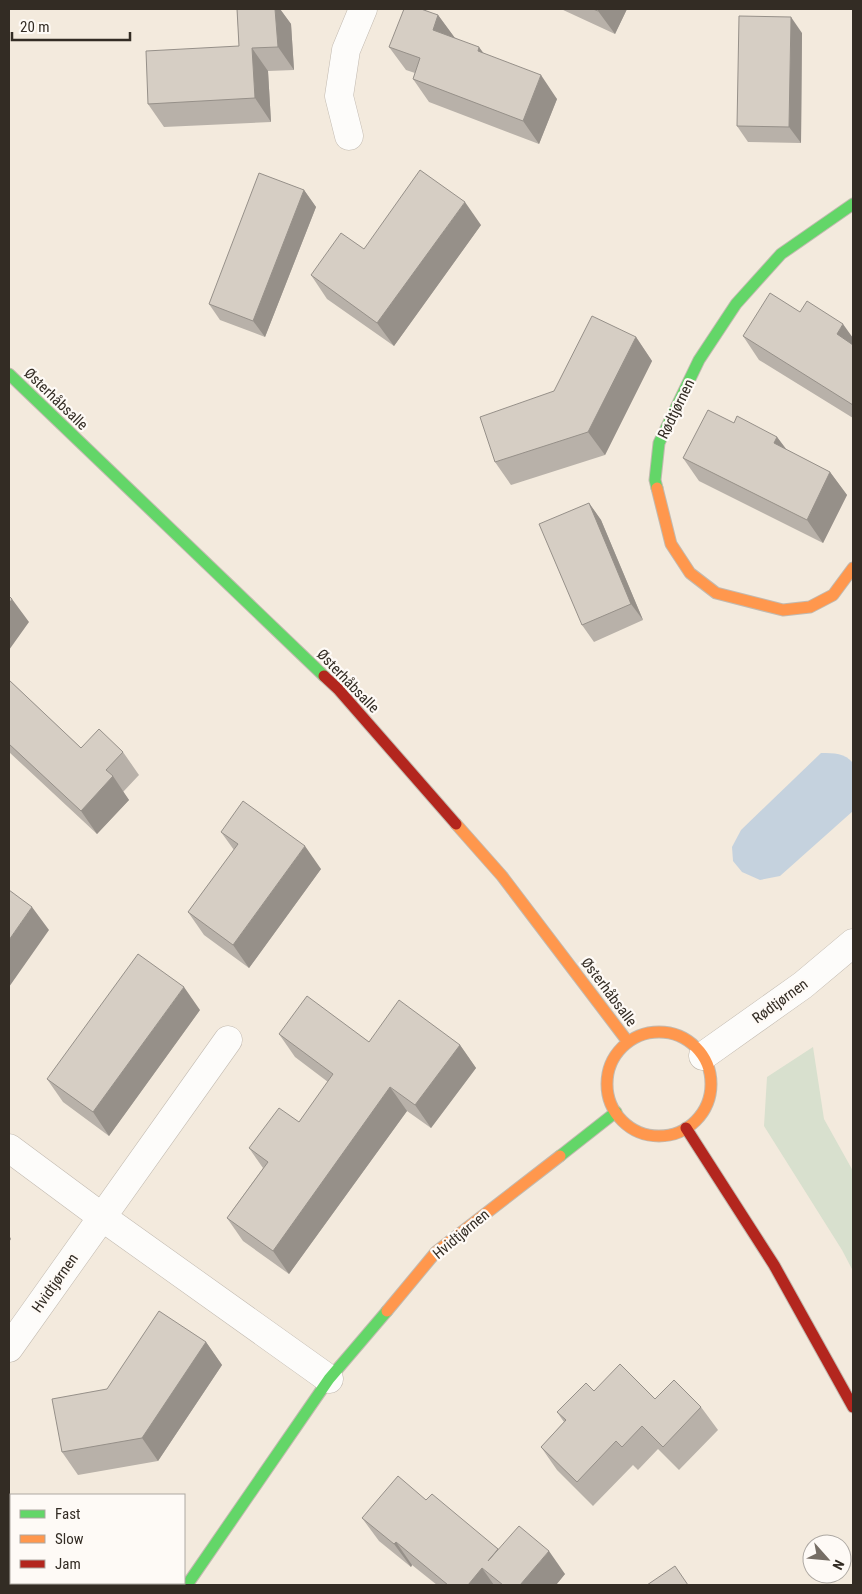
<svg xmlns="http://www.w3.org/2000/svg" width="862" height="1594" font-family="'Roboto Condensed',sans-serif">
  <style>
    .green { fill: #d8e0ce }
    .water { fill: #c5d2de }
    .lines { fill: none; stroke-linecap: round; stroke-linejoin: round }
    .street-casing { stroke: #c2bab0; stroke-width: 29 }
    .fast-casing { stroke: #c2bab0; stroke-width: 13 }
    .slow-casing { stroke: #c2bab0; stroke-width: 13 }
    .jam-casing { stroke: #c2bab0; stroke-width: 13 }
    .street { stroke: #fdfcfa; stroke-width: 28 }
    .fast { stroke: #63d668; stroke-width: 11 }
    .slow { stroke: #ff974d; stroke-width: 11 }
    .jam { stroke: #b3261e; stroke-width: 11 }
    .wall { fill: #b8b1a9 }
    .shaded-wall { fill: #969089 }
    .building { fill: #d6cec4; stroke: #969089 }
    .labels { text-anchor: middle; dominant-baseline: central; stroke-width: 4.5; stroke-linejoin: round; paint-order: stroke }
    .street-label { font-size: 15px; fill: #332c24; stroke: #fefaf6 }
  </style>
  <rect width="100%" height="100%" fill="#f3eadd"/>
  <path class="green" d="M813,1047L824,1119L853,1171V1271L842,1250L764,1126L767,1077Z"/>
  <path class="water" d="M821,753C834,753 845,753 853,763V811L780,876L760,880L742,872L733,861L732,847L741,830Z"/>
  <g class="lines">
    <g class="street-casing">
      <path id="street" d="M349,136L339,96L346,50L363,9
        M703,1056L803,985L853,943
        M9,1148L102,1217L329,1379
        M9,1348L228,1040"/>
    </g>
    <g class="fast-casing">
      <path id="fast" d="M9,374L324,676
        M657,488L655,480L659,443L699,360L736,304L781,254L853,204
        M560,1156L616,1112
        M187,1585L329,1379L387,1311"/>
    </g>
    <g class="slow-casing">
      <path id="slow" d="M657,488L671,544L690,573L716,593L783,610L810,607L833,595L853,568
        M456,824L502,876L628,1042
        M607 1084a52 52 0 1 1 104 0a52 52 0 1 1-104 0Z
        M387,1311L436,1252L560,1156"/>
    </g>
    <g class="jam-casing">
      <path id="jam" d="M324,676L338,689L456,824
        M686,1128L774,1265L853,1407"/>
    </g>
    <use href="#street" class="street"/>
    <use href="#fast" class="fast"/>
    <use href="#slow" class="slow"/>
    <use href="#jam" class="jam"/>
  </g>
  <path class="wall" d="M237,9H280L291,24L294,70L268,71L271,122L164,127L148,104L239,46Z
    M561,9H627L615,34Z
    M438,15L454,37L484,54L557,99L539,144L429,102L413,79L415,73L406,70L389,47Z
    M802,33L801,143L748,142L737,126Z
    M304,190L316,207L265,337L220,320L209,304Z
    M481,225L394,346L327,299L311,275L364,249Z
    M800,312L853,338V418L759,360L743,336Z
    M636,337L652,361L605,455L511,485L495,462L554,391Z
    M734,423L777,437L787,450L830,472L847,495L823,543L699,481L683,458Z
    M589,503L601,520L643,620L594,642L582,625Z
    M9,680L81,748L123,752L139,775L123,792L129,800L97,834L9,752Z
    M221,832L321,869L249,968L204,935L188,912L234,850Z
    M200,1010L109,1136L63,1102L47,1079Z
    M279,1034L369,1042L460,1045L476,1068L431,1128L407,1111L289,1274L243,1241L227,1218L263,1168L249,1148L299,1122L328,1082L295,1057Z
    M206,1342L222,1365L158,1461L78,1475L62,1452L107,1389Z
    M594,1391L655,1399L701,1407L718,1430L679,1470L658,1449L638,1470L633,1465L593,1506L557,1470L541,1447L564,1422L557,1412Z
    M426,1500L499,1549L565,1574L556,1585H437L412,1565L411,1567L379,1541L362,1518Z"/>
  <path class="shaded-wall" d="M275,9H280L291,24L294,70L278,47Z
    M600,9H627L615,34L598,11Z
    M438,15L455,38L433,30Z
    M791,17L802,33L801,143L789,127Z
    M479,47L496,70L478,51Z
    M252,48L268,71L271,122L255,98Z
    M541,75L557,99L539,144L523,121Z
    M304,190L316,207L265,337L253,321Z
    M465,202L481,225L394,346L377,323Z
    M843,324L853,338V358L837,334Z
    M636,337L652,361L605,455L588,432Z
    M777,437L794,460L774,443Z
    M830,472L847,495L823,543L807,520Z
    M589,503L601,520L643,620L631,604Z
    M12,599L29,622L9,650V604Z
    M113,776L129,800L97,834L81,811Z
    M305,846L321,869L249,968L233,945Z
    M32,907L49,930L9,987V940Z
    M184,987L200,1010L109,1136L93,1112Z
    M460,1045L476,1068L431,1128L415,1105Z
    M390,1087L407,1111L289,1274L273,1251Z
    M9,1235L11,1239L9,1242Z
    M206,1342L222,1365L158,1461L142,1438Z
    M396,1542L412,1565L411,1567L394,1544Z
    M549,1551L565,1574L556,1585H520Z
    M482,1568L494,1585H468Z"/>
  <path class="building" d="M237,9H275L278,47L252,48L255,98L148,104L146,51L239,46Z
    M404,9H421L438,15L433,30L479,47L478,51L541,75L523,121L413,79L420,58L389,47Z
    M593,9H600L598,11Z
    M739,16L791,17L789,127L737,126Z
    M420,170L465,202L377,323L311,275L341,233L364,249Z
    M259,173L304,190L253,321L209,304Z
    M770,293L800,312L807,301L843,324L837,334L853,345V405L743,336Z
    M592,316L636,337L588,432L495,462L480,417L554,391Z
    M708,410L734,423L737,416L777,437L774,443L830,472L807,520L683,458Z
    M589,503L631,604L582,625L539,524Z
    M9,596L12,599L9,604Z
    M9,680L81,748L99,729L123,752L106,770L113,776L81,811L9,744Z
    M243,801L305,846L233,945L188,912L238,844L221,832Z
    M9,890L32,907L9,940Z
    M138,954L184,987L93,1112L47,1079Z
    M307,996L369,1042L399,1000L460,1045L415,1105L390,1087L273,1251L227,1218L268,1162L249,1148L279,1108L299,1122L333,1074L279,1034Z
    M159,1311L206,1342L142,1438L62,1452L52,1399L107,1389Z
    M620,1364L655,1399L674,1380L701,1407L663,1447L642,1426L622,1447L616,1441L577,1482L541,1447L566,1420L557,1412L586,1383L594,1391Z
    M398,1476L426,1500L432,1494L498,1549L488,1561L519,1526L549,1551L520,1585H503L482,1568L468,1585H448L396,1542L394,1544L362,1518Z
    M675,1566L688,1585H647Z"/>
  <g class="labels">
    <g class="street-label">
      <text transform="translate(56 399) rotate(44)">Østerhåbsalle</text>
      <text transform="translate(676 409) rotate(-64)">Rødtjørnen</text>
      <text transform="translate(348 681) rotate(46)">Østerhåbsalle</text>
      <text transform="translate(609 992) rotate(53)">Østerhåbsalle</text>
      <text transform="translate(780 1001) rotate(-36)">Rødtjørnen</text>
      <text transform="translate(461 1234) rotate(-40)">Hvidtjørnen</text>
      <text transform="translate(55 1283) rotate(-55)">Hvidtjørnen</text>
    </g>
  </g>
  <rect width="862" height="1594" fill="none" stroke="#332c24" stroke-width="20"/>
  <rect x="10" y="1494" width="175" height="90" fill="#fefaf6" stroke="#ada8a2"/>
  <rect x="20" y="1510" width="25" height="8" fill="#63d668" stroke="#ada8a2"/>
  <text x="55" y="1519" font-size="15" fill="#332c24">Fast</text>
  <rect x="20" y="1535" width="25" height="8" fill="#ff974d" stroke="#ada8a2"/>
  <text x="55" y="1544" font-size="15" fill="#332c24">Slow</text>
  <rect x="20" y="1560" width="25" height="8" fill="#b3261e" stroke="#ada8a2"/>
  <text x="55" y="1569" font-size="15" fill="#332c24">Jam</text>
  <g transform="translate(827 1559) rotate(117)"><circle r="24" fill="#fefaf6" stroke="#ada8a2"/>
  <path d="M0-4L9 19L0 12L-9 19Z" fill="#766e65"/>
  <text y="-8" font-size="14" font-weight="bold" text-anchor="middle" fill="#332c24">N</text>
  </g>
  <path d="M12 32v8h118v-8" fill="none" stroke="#332c24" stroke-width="2.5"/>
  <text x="20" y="32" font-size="15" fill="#332c24" stroke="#fefaf6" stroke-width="4" paint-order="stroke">20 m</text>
</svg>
